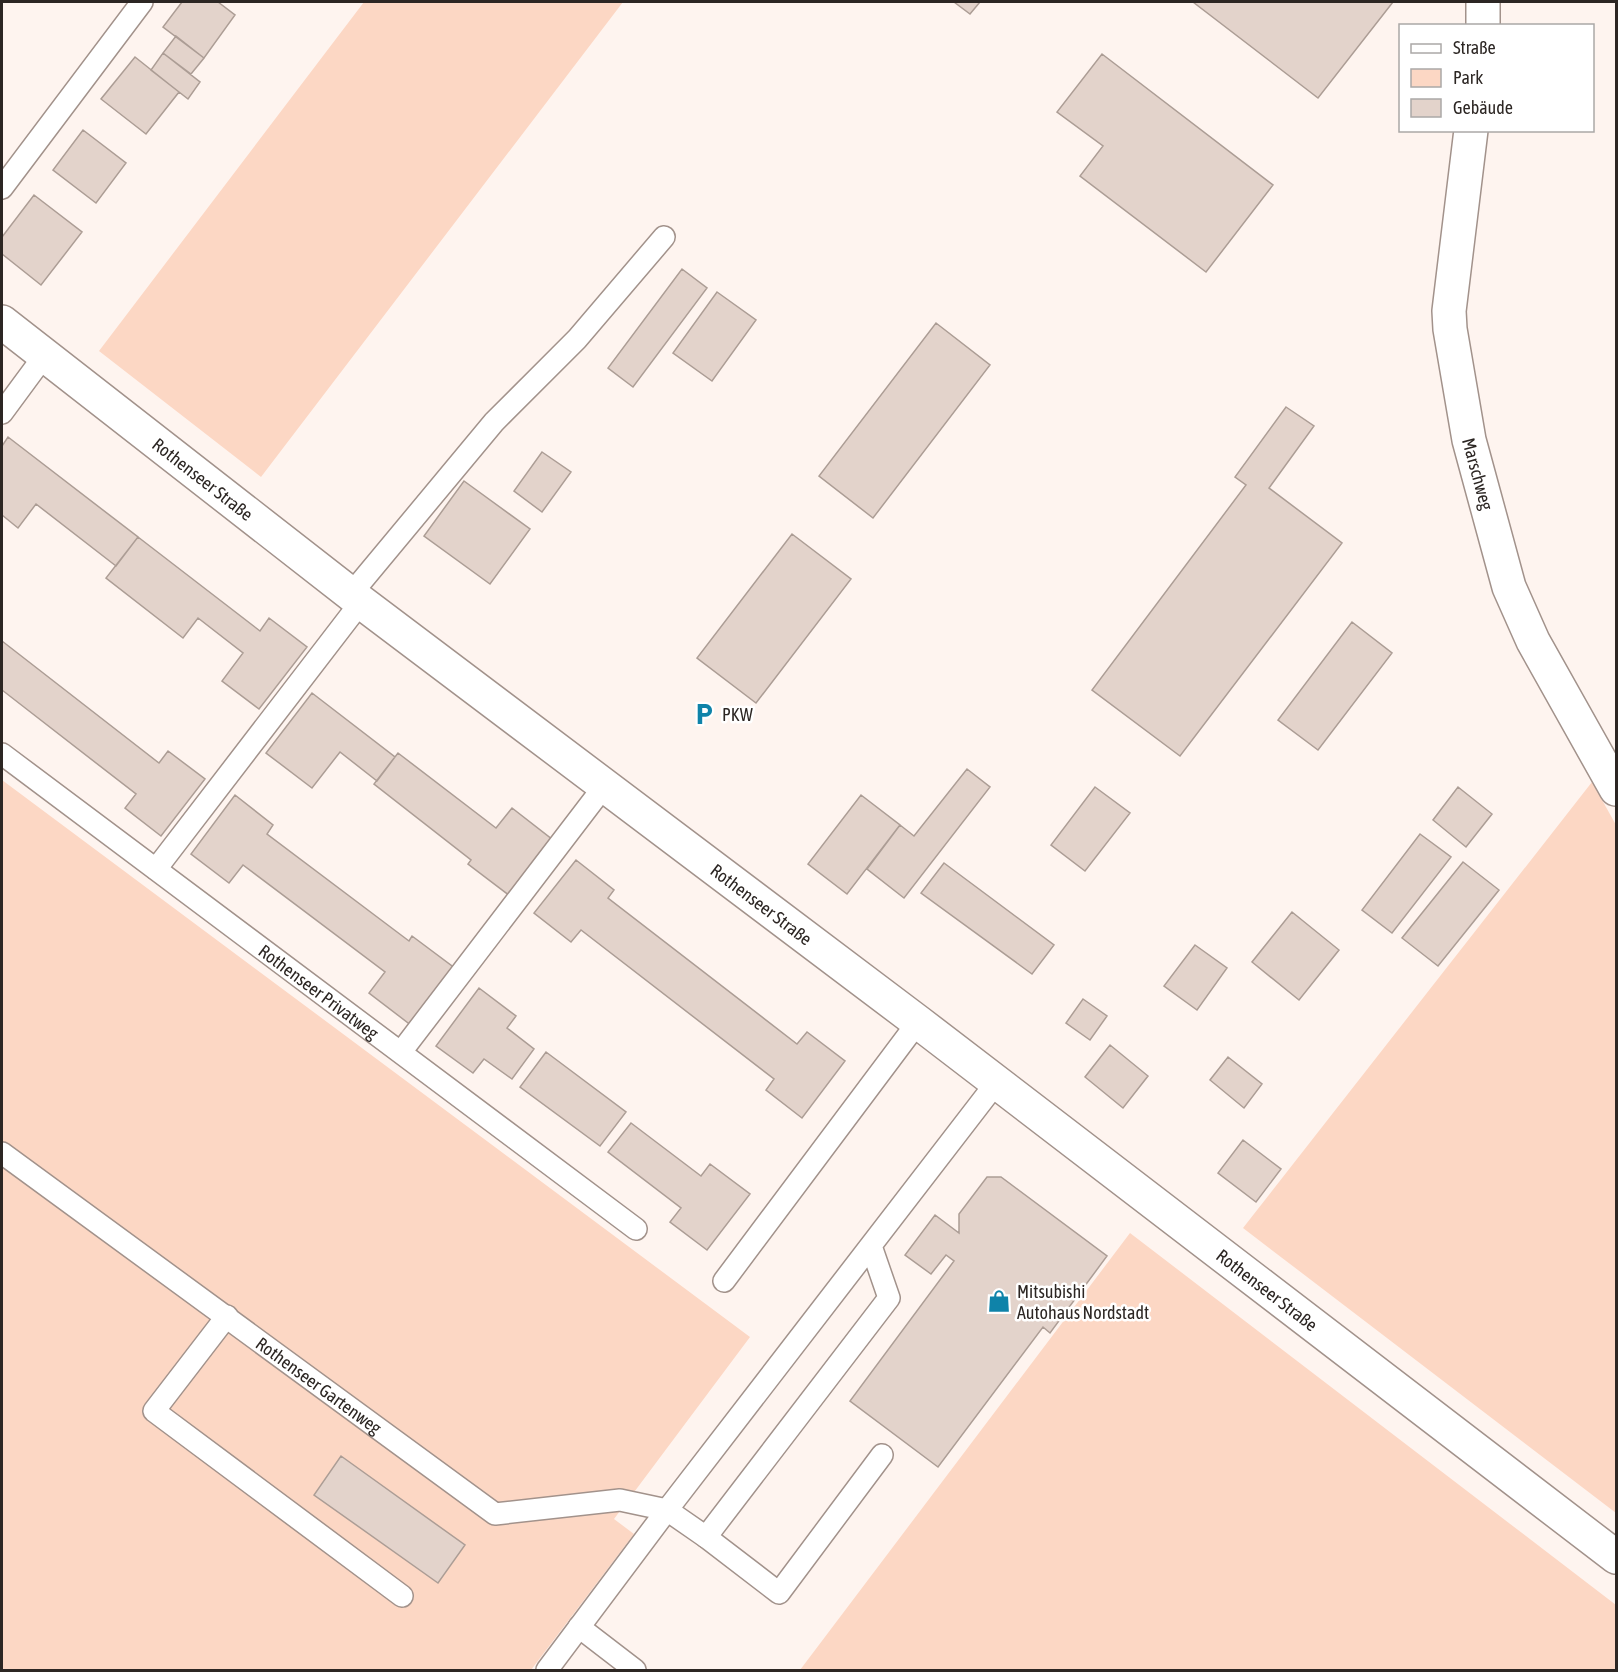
<svg xmlns="http://www.w3.org/2000/svg" width="1618" height="1672" font-family="'Asap Condensed',sans-serif">
  <style>
    .green { fill: #fcd7c4 }
    .building { fill: #e3d3cb; stroke: #ac9d95; stroke-width: 1.5 }
    .lines { fill: none; stroke-linecap: round; stroke-linejoin: round }
    .lane-casing { stroke: #a2928b; stroke-width: 24 }
    .street-casing { stroke: #a2928b; stroke-width: 36 }
    .secondary-casing { stroke: #a2928b; stroke-width: 36 }
    .lane { stroke: #fff; stroke-width: 21 }
    .street { stroke: #fff; stroke-width: 33 }
    .secondary { stroke: #fff; stroke-width: 33 }
    .labels { text-anchor: middle; dominant-baseline: central; stroke-width: 5; stroke-linejoin: round; paint-order: stroke }
    .street-label { font-size: 18px; fill: #2c2623; stroke: #fff }
    .poi-label { font-size: 18px; fill: #2c2623; stroke: #fff; text-anchor: start }
  </style>
  <rect width="100%" height="100%" fill="#fef4ef"/>
  <path class="green" d="M364,2H623L261,477L99,351Z
    M2,780L750,1337L614,1519L634,1534L531,1670H2Z
    M1592,782L1616,825V1513L1243,1228Z
    M1130,1233L1616,1605V1670H800Z"/>
  <path class="building" d="M182,2H218L235,15L204,58L163,27Z
    M954,2H980L970,14Z
    M1193,2H1393L1318,98Z
    M176,36L204,58L191,74L163,53Z
    M163,53L200,82L188,99L151,70Z
    M1102,54L1273,185L1206,272L1080,176L1103,146L1057,112Z
    M135,57L179,92L146,134L101,99Z
    M83,130L126,163L96,203L53,170Z
    M34,195L82,232L41,285L2,254V237Z
    M682,269L707,288L633,387L608,368Z
    M717,292L756,320L712,381L673,353Z
    M936,323L990,365L873,518L819,476Z
    M1286,407L1314,426L1269,488L1342,543L1180,756L1092,690L1246,485L1235,477Z
    M8,437L138,537L116,566L36,504L18,528L2,515V446Z
    M542,452L571,472L542,512L514,491Z
    M464,481L530,529L490,584L424,536Z
    M792,534L851,579L756,703L697,658Z
    M138,537L260,631L269,618L307,647L259,709L222,681L243,653L198,618L183,638L106,578Z
    M1352,622L1392,653L1318,750L1278,720Z
    M2,641L159,763L168,751L205,779L161,836L125,808L136,794L2,690Z
    M312,693L395,757L377,781L340,752L312,788L266,753Z
    M398,753L496,828L512,808L553,840L510,896L468,864L471,860L374,784Z
    M967,769L990,787L904,898L867,869L900,825L914,836Z
    M1095,787L1130,813L1085,871L1051,845Z
    M1458,787L1492,814L1466,847L1433,820Z
    M235,795L273,825L267,834L409,941L412,936L456,969L412,1026L369,993L385,972L243,865L229,883L191,854Z
    M861,795L900,825L847,894L808,864Z
    M1420,834L1451,857L1392,933L1362,910Z
    M576,860L614,890L608,898L797,1044L807,1032L845,1061L802,1118L766,1090L774,1079L581,930L571,942L534,913Z
    M1463,862L1499,890L1438,966L1402,938Z
    M944,863L1054,945L1032,974L921,893Z
    M1292,912L1339,950L1299,1000L1252,962Z
    M1195,945L1227,968L1197,1010L1164,986Z
    M479,988L516,1016L507,1028L534,1049L512,1079L484,1059L473,1073L436,1046Z
    M1083,999L1107,1016L1090,1040L1066,1023Z
    M1110,1045L1148,1076L1123,1108L1085,1077Z
    M546,1052L626,1112L600,1146L520,1087Z
    M1228,1057L1262,1084L1244,1108L1210,1080Z
    M631,1123L701,1176L710,1164L750,1194L707,1250L670,1222L681,1208L608,1152Z
    M1243,1140L1281,1169L1256,1202L1218,1173Z
    M987,1177H1001L1107,1256L1050,1333L1043,1327L938,1467L850,1401L954,1261L946,1255L931,1274L905,1255L935,1215L959,1233V1214Z
    M341,1456L465,1545L438,1583L314,1495Z"/>
  <g class="lines">
    <g class="lane-casing">
      <g id="lane">
        <path d="M2,188L142,2"/>
        <path d="M2,413L44,356"/>
        <path d="M351,594L494,422L577,339L664,237"/>
        <path id="s1" d="M2,754L636,1229"/>
        <path d="M156,869L361,602"/>
        <path d="M401,1052L605,785"/>
        <path id="s2" d="M2,1153L495,1514L620,1500L667,1510L547,1670"/>
        <path d="M871,1246L889,1298L706,1537L667,1510L996,1083"/>
        <path d="M724,1281L918,1022"/>
        <path d="M227,1316L154,1411L402,1596"/>
        <path d="M706,1537L779,1593L882,1455"/>
        <path d="M579,1627L635,1670"/>
      </g>
    </g>
    <g class="street-casing">
      <g id="street">
        <path d="M1483,26V2"/>
        <path id="s3" d="M1471,130L1449,311L1450,329L1469,440L1509,587L1533,641L1616,789"/>
      </g>
    </g>
    <g class="secondary-casing">
      <g id="secondary">
        <path id="s4" d="M2,322L361,602L918,1022L1616,1557"/>
      </g>
    </g>
    <use href="#lane" class="lane"/>
    <use href="#street" class="street"/>
    <use href="#secondary" class="secondary"/>
  </g>
  <defs>
    <g id="parking-bare" transform="scale(1.8)"><path d="M-3.5-5.5H1a3.5 3.5 0 0 1 0 7H-1V5.5H-3.5ZM-1-3.4V-.6H.8a1.4 1.4 0 0 0 0-2.8Z" fill="#0f83a9" stroke="#fff" stroke-width="2.5" paint-order="stroke"/></g>
    <g id="shop-bare" transform="scale(1.8)"><path d="M-5-2.5h2.3a2.7 3.5 0 0 1 5.4 0H5L5.5 6h-11ZM-1.5-2.5h3a1.5 2.3 0 0 0-3 0Z" fill="#0f83a9" stroke="#fff" stroke-width="2.5" paint-order="stroke"/></g>
  </defs>
  <g fill-rule="evenodd">
    <use href="#parking-bare" x="704" y="714"/>
    <use href="#shop-bare" x="999" y="1301"/>
  </g>
  <g class="labels">
    <g class="street-label">
      <text stroke="none"><textPath href="#s3" startOffset="348">Marschweg</textPath></text>
      <text stroke="none"><textPath href="#s4" startOffset="255">Rothenseer Straße</textPath></text>
      <text stroke="none"><textPath href="#s4" startOffset="957">Rothenseer Straße</textPath></text>
      <text stroke="none"><textPath href="#s1" startOffset="396">Rothenseer Privatweg</textPath></text>
      <text stroke="none"><textPath href="#s4" startOffset="1593">Rothenseer Straße</textPath></text>
      <text stroke="none"><textPath href="#s2" startOffset="393">Rothenseer Gartenweg</textPath></text>
    </g>
    <g class="poi-label">
      <text x="722" y="714">PKW</text>
      <text x="1017" y="1291">Mitsubishi<tspan x="1017" dy="21">Autohaus Nordstadt</tspan></text>
    </g>
  </g>
  <rect width="1618" height="1672" fill="none" stroke="#2c2623" stroke-width="6"/>
  <rect x="1399" y="24" width="195" height="108" fill="#ffffff" stroke="#aba8a7" stroke-width="1.5"/>
  <rect x="1411" y="44" width="30" height="9" fill="#ffffff" stroke="#aba8a7" stroke-width="1.5"/>
  <text x="1453" y="54" font-size="18" fill="#2c2623">Straße</text>
  <rect x="1411" y="69" width="30" height="18" fill="#fcd7c4" stroke="#aba8a7" stroke-width="1.5"/>
  <text x="1453" y="84" font-size="18" fill="#2c2623">Park</text>
  <rect x="1411" y="99" width="30" height="18" fill="#e3d3cb" stroke="#aba8a7" stroke-width="1.5"/>
  <text x="1453" y="114" font-size="18" fill="#2c2623">Gebäude</text>
</svg>
